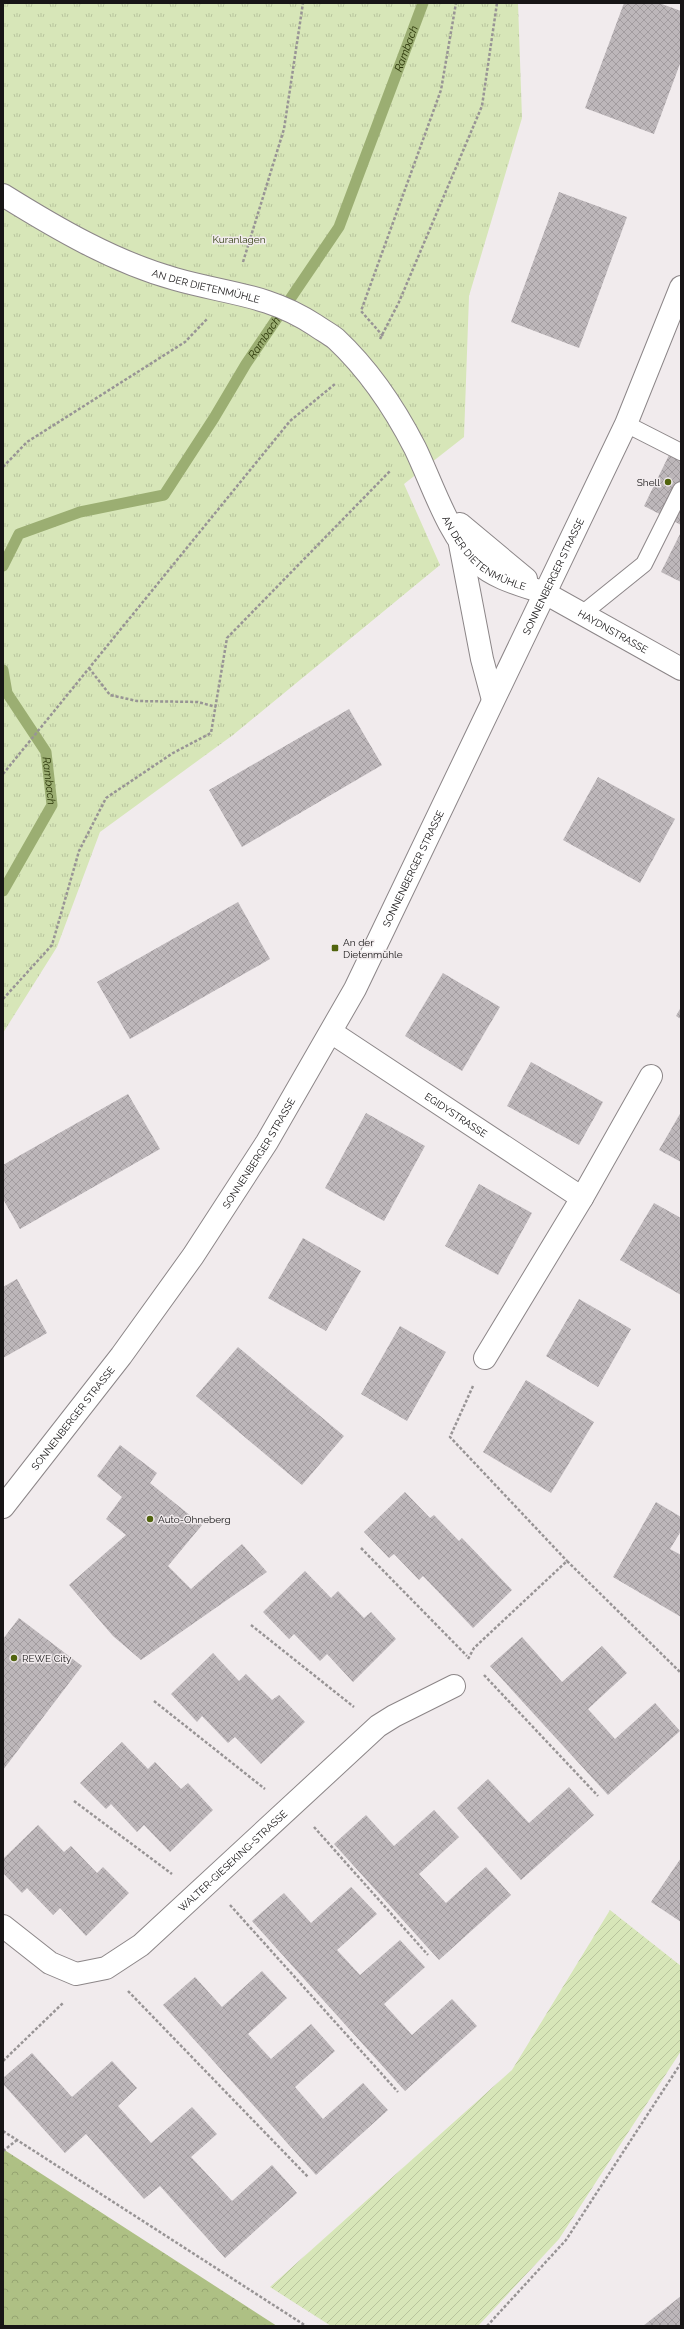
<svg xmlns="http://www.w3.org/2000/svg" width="684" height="2329" font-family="Raleway,sans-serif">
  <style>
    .forest { fill: url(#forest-crowns) }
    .park { fill: url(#park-tufts) }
    .garden { fill: url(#garden-furrows) }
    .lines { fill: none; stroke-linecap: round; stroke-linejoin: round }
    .stream { stroke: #9bae72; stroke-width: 11 }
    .building { fill: url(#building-cross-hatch) }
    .service-casing { stroke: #8c8688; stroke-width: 18 }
    .minor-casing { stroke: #8c8688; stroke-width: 24 }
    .tertiary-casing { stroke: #8c8688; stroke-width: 24 }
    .secondary-casing { stroke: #8c8688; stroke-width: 24 }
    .path { stroke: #989495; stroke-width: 2.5; stroke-dasharray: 3 2; stroke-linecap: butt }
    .service { stroke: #fff; stroke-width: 16 }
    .minor { stroke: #fff; stroke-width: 22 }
    .tertiary { stroke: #fff; stroke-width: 22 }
    .secondary { stroke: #fff; stroke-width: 22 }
    .poi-dot { fill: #51640e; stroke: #f1ebed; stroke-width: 1.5 }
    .labels { text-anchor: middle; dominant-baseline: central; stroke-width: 3; stroke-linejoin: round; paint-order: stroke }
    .park-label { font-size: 10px; fill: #354114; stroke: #f1ebed }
    .street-label { font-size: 10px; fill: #171516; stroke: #f1ebed }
    .poi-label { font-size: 10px; fill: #171516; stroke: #f1ebed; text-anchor: start }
    .water-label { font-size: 11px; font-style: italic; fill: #2b3608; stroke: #f1ebed }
  </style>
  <defs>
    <pattern id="forest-crowns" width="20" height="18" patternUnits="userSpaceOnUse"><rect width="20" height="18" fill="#aec084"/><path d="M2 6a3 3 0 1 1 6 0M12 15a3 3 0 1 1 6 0" fill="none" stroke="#95a471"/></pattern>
    <pattern id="park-tufts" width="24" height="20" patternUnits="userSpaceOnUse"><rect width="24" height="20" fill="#d7e6b8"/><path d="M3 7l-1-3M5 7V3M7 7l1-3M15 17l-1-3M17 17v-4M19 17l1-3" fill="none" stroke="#b8c49d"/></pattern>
    <pattern id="garden-furrows" width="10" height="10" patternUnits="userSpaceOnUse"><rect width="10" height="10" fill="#d7e6b8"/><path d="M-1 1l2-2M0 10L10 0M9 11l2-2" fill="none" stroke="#b8c49d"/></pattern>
    <pattern id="building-cross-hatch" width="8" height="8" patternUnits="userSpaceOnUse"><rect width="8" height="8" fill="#bdb7ba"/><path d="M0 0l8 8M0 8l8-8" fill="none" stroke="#a29c9f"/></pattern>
  </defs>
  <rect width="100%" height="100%" fill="#f1ebed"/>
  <path class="forest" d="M3,2149L277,2326H3Z"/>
  <path class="park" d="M3,3H518L522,118L469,296L464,437L404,484L440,565L233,735L100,832L57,947L3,1033Z"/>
  <path class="garden" d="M610,1910L681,1966V2051L559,2239L478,2326H331L270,2287L512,2070Z"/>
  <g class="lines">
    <g class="stream">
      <path id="s1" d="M3,566L19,534L80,512L164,495L214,418L246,364L339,227L423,3"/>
      <path id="s2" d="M3,670L7,693L46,752L52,805L3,891"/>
    </g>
  </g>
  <path class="building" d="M624,3H659L681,11V61L654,134L585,108Z
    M559,192L627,217L579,348L511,322Z
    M670,453L681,458V525L644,506Z
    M681,532V582L661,572Z
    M349,709L382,765L242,847L209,790Z
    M598,777L675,819L640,883L563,840Z
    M238,902L270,959L130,1039L97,982Z
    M443,973L500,1007L462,1071L405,1036Z
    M681,1007V1019L676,1016Z
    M531,1062L603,1102L579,1145L507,1106Z
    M128,1094L160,1149L20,1229L3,1199V1165Z
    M681,1112V1162L659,1150Z
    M366,1113L425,1146L384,1221L325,1188Z
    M479,1184L532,1213L498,1275L445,1246Z
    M654,1203L681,1218V1295L620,1260Z
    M303,1238L361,1271L326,1331L268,1298Z
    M17,1279L47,1333L3,1358V1287Z
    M579,1299L631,1329L598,1387L546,1356Z
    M400,1326L446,1352L407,1421L361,1394Z
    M238,1347L344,1436L302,1485L196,1396Z
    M526,1380L594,1422L551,1493L483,1452Z
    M120,1445L157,1473L150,1483L202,1525L168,1566L191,1589L242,1544L267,1572L141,1660L113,1636L69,1585L126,1535L106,1519L122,1497L97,1476Z
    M405,1492L430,1518L434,1515L459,1541L462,1538L512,1590L473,1628L423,1576L419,1580L394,1554L389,1558L364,1532Z
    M656,1502L681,1517V1531L670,1549L681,1555V1617L613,1577Z
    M305,1571L331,1598L338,1591L364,1618L371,1612L396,1639L353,1682L327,1654L320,1661L294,1634L289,1639L263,1612Z
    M19,1618L82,1666L3,1770V1639Z
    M522,1637L562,1682L602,1646L627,1673L588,1709L615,1739L655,1703L680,1731L608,1795L490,1666Z
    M213,1653L239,1681L246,1674L272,1700L279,1695L305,1722L261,1764L235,1737L228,1743L202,1716L197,1722L171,1694Z
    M122,1742L148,1769L155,1762L181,1789L188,1783L213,1810L170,1852L144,1825L137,1832L111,1804L106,1809L80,1783Z
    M488,1779L529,1823L569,1787L594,1815L521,1880L457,1808Z
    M434,1810L459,1837L419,1874L446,1903L486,1867L511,1895L439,1960L334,1844L366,1815L394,1846Z
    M38,1825L64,1852L71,1846L97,1873L103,1867L129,1893L86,1936L60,1908L53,1915L27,1888L22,1893L3,1873V1859Z
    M681,1858V1922L651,1902Z
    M351,1887L377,1914L337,1950L360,1975L400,1940L425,1967L384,2004L412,2035L452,1999L477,2026L405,2091L252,1921L284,1893L311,1923Z
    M262,1971L287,1998L248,2034L271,2059L311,2024L335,2051L295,2087L323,2119L363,2083L388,2110L316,2175L163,2005L195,1977L222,2007Z
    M32,2053L72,2097L112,2061L137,2088L118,2106L151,2143L192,2107L217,2134L191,2157L232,2201L272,2165L297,2193L225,2258L160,2186L144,2199L86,2134L65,2153L3,2084V2078Z
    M681,2296V2326H643Z"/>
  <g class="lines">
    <g class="service-casing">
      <path id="service" d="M626,424L681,452
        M582,614L644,564L681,490"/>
    </g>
    <g class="minor-casing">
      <g id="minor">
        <path id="s3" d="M545,593L681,669"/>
        <path id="s4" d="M331,1032L582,1198"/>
        <path d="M485,1358L582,1198L651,1076"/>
        <path id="s5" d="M3,1926L50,1963L76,1974L106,1968L141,1945L378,1726L394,1716L454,1686"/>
      </g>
    </g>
    <g class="tertiary-casing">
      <g id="tertiary">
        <path id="s6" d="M3,195C56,228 114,262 175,279C227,294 268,294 315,325C322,330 330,334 336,339C368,369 395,409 415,448C432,483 448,535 477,562C495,579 522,585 545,593"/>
        <path d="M460,524L526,579"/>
        <path d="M460,544L482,659L493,700"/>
      </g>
    </g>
    <g class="secondary-casing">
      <g id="secondary">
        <path id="s7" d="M3,1507L121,1356L193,1256L267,1142L355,989L626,424L681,287"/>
      </g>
    </g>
    <path class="path" d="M243,262L284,129L303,3
      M383,336L361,311L441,90L456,3
      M380,339L399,302L482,106L497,3
      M3,467L27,442L185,342L207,319
      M89,668L110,695L137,701L198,702L216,707
      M3,774L290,421L335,384
      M3,999L52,945L79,851L106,798L173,753L211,733L227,638L390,471
      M473,1386L450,1437L567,1561
      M361,1548L467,1656
      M251,1625L354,1707
      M468,1659L474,1648L567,1561L681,1673
      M484,1675L598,1796
      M154,1701L265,1789
      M74,1801L172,1874
      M314,1827L428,1955
      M230,1905L398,2092
      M128,1991L308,2177
      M3,2061L64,2002
      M3,2131L306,2326
      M3,2151L17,2140
      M487,2326L566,2240L681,2063"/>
    <use href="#service" class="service"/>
    <use href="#minor" class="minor"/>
    <use href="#tertiary" class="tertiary"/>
    <use href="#secondary" class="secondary"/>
  </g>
  <g class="poi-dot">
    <circle cx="668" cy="482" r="4"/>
    <rect x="331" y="944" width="8" height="8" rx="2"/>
    <circle cx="150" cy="1519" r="4"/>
    <circle cx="14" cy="1658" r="4"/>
  </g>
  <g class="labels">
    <g class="park-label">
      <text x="239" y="239">Kuranlagen</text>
    </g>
    <g class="street-label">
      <text stroke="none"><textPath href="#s6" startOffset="224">AN DER DIETENMÜHLE</textPath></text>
      <text stroke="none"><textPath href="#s6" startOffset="631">AN DER DIETENMÜHLE</textPath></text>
      <text stroke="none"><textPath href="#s7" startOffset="1085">SONNENBERGER STRASSE</textPath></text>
      <text stroke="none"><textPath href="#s3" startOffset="78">HAYDNSTRASSE</textPath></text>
      <text stroke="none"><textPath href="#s7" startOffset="761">SONNENBERGER STRASSE</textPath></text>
      <text stroke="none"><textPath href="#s4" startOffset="150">EGIDYSTRASSE</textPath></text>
      <text stroke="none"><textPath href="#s7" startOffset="437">SONNENBERGER STRASSE</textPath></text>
      <text stroke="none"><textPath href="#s7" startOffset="113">SONNENBERGER STRASSE</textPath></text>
      <text stroke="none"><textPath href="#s5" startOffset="285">WALTER-GIESEKING-STRASSE</textPath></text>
    </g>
    <g class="poi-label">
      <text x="660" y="482" text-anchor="end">Shell</text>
      <text x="343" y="942">An der<tspan x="343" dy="12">Dietenmühle</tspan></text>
      <text x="158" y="1519">Auto-Ohneberg</text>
      <text x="22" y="1658">REWE City</text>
    </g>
    <g class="water-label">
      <text stroke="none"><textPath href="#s1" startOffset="697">Rambach</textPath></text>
      <text stroke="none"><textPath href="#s1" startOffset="373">Rambach</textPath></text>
      <text stroke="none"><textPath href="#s2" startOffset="123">Rambach</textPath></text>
    </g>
  </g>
  <rect width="684" height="2329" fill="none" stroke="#171516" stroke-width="8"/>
</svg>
